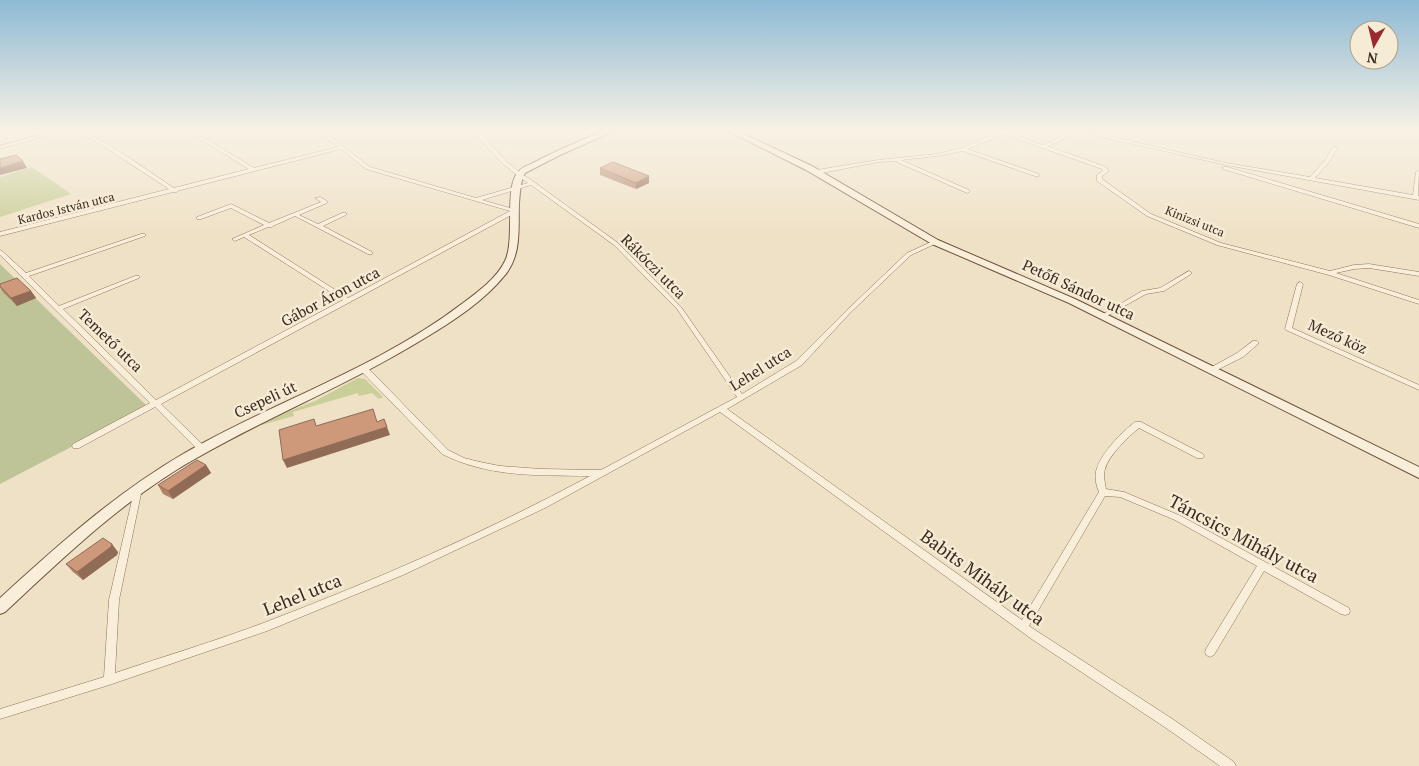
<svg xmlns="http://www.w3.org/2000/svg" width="1419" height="766" font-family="'PT Serif',serif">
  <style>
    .green { fill: #cace99 }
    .cemetery { fill: #bfc398 }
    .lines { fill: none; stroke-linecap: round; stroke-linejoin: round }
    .street-casing { stroke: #8b725b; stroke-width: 1 }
    .secondary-casing { stroke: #6d533e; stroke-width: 2 }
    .street { fill: #f9eed9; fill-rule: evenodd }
    .secondary { fill: #f9eed9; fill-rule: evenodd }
    .wall { fill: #b1846a }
    .shaded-wall { fill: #906b56 }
    .building { fill: #ce997b; stroke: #906b56 }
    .labels { text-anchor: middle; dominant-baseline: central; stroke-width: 5; stroke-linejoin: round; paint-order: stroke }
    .far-street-label { font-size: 12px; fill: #3b2b1f; stroke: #f6ebd5 }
    .street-label { font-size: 15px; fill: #3b2b1f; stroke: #f6ebd5 }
    .near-street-label { font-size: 18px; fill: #3b2b1f; stroke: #f6ebd5 }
  </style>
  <rect width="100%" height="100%" fill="#efe1c6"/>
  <path class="green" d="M32,167L71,194L0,217V177Z
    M358,378L365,379L383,397L379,399L372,393L359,396L358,393L293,412L294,416L258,426L279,415L315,401Z"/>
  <path class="cemetery" d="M0,264L148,407L0,484Z"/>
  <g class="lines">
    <g class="street-casing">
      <path id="street" d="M57,130H65L0,149V146Z
        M75,130C93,130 155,176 174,188L249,169L185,130H191L254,168L338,147L317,130H322L370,167L476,198L528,183L521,178V176H518L503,164L479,138L462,130H469L481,135L492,130H498L484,137L507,162L522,174V176H525L534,182L618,243L681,307L742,394L796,361L846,311L907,253L933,241H937V243L911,255L850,313L802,365L727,409L1022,620L1099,492C1096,485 1094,476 1097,468C1102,452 1122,432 1135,422H1141L1203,454L1204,456L1203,458H1197L1139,428C1128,437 1109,455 1105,469C1103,475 1105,483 1106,489L1124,492L1181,516L1349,608L1350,611L1349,614L1345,615L1341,614L1264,571L1214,655L1210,657L1206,655L1205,652L1206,649L1257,566L1175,520L1120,497L1105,496L1029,626L1174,720L1234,762L1236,766H1220L1166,728L1033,640L720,412L545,508L403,575L267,631L109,685L0,719V709L104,677L109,600L135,487L138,486L141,487L142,489L119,600L115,673C165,656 216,641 266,622C376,580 486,532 590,476C538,475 490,478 442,454L361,371L360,369L361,367H367L448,450L464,458L480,462L500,466L541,469L601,470L737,397L677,309L614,245L531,185L482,200L517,210V212L161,404L205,447L206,449L205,451H199L155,407L79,448H73L72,446L73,444L150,403L0,255V250L2,251L26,273L141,234H145V236L29,276L59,306L135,276H139V278L63,309L156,400L343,300L244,237L235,241L232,239L264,225L231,208L201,219H197V217L231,204L269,223L321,202L315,198L320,197L327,201V203L299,215L318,224L342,213H346V215L323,226L372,252V254H368L295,216L273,226L272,227H268L249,235L348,298L510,211L366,169L341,149L177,191V192H173L0,236V232L169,189L100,144Z
        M996,130H1003L1043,145L1074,131L1073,130H1082L1226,163L1310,177L1326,159L1333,147H1335L1337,148L1330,161L1315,178L1413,195L1416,172L1419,170L1418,196H1419V200L1226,165L1079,132L1048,146L1106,167L1109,171L1102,176V179L1151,214L1221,243L1330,271L1354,265L1369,264L1419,272V276L1369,268L1354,269L1336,273L1419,300V304L1329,275L1217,245L1147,216L1097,181V175L1103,171L1102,169L1003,134L967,149L1039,174V176H1035L963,151L937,156L901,160L969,190V192L967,193L897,162V161L878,162L817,174L814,172L817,170L878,160L937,154L961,148L999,132Z
        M1223,167H1227L1419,224V228L1223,169Z
        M1189,271L1192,273L1191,274L1164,291L1146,294L1105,317L1103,318L1100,316L1142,291L1160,288Z
        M1300,282L1303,284L1292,328L1419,385V390L1286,330L1285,329L1297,284Z
        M1253,341H1257L1259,343L1243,357L1215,371H1209L1208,369L1237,353Z"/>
    </g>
    <g class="secondary-casing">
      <path id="secondary" d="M606,130H616L558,156L525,173C520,182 520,193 519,203C518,228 522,254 505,275C484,301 453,321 425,338C350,384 269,416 193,460C123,500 64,557 5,612L0,614V598C58,545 116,493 183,454C275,401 378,368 463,303C478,292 497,278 505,261C516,239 503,186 519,171C522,167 529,165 533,163C557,150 582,140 606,130Z
        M726,130H735L812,166L938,240L1075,299L1419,467V478L1069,303L932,244L806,170Z"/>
    </g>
    <use href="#street" class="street"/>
    <use href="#secondary" class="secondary"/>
  </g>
  <path class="wall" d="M600,168L649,183L636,189L600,175Z
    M0,284L31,291L36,298L17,306L3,292L0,287Z
    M206,465L211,473L173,499L163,494L158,485Z
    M118,552L117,555L83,580L73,572L66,564Z"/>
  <path class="shaded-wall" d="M23,161L27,168L0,175V168Z
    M649,176V183L636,189V183Z
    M31,291L36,298L17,306L11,298Z
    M384,419L390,435L287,468L283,460Z
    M206,465L211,473L173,499L168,491Z
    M112,544L118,552L117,555L83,580L77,572Z"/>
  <path class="building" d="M16,155L23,161L0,168V159Z
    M613,162L649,176L636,183L600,168Z
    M17,278L31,291L11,298L0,286V284Z
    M373,409L377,422L384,419L387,427L283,460L279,430L314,419L316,426Z
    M197,460L206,465L168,491L158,485Z
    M103,538L112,544L111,547L77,572L66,564Z"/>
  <linearGradient id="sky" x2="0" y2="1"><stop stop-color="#8ebad5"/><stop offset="0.55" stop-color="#f8f2e5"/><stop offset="1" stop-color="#f8f2e5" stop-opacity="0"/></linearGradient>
  <rect width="1419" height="237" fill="url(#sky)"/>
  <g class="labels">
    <g class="far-street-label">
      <text transform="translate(66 208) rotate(-14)">Kardos István utca</text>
      <text transform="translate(1195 221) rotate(22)">Kinizsi utca</text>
    </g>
    <g class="street-label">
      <text transform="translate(654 266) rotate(45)">Rákóczi utca</text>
      <text transform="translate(1079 289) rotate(25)">Petőfi Sándor utca</text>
      <text transform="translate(330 296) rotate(-28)">Gábor Áron utca</text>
      <text transform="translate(1338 336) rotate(24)">Mező köz</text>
      <text transform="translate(111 340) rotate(44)">Temető utca</text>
      <text transform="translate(760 368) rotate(-32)">Lehel utca</text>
      <text transform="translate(265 399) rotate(-25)">Csepeli út</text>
    </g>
    <g class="near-street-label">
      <text transform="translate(1244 538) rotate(28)">Táncsics Mihály utca</text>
      <text transform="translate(983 577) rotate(36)">Babits Mihály utca</text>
      <text transform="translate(302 594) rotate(-22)">Lehel utca</text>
    </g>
  </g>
  <g transform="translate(1374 45) rotate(188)"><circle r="24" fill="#f6ebd5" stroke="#ab9e8c"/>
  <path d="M0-4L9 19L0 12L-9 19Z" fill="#9b2a30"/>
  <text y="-8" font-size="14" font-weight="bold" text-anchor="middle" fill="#3b2b1f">N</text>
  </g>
</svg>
